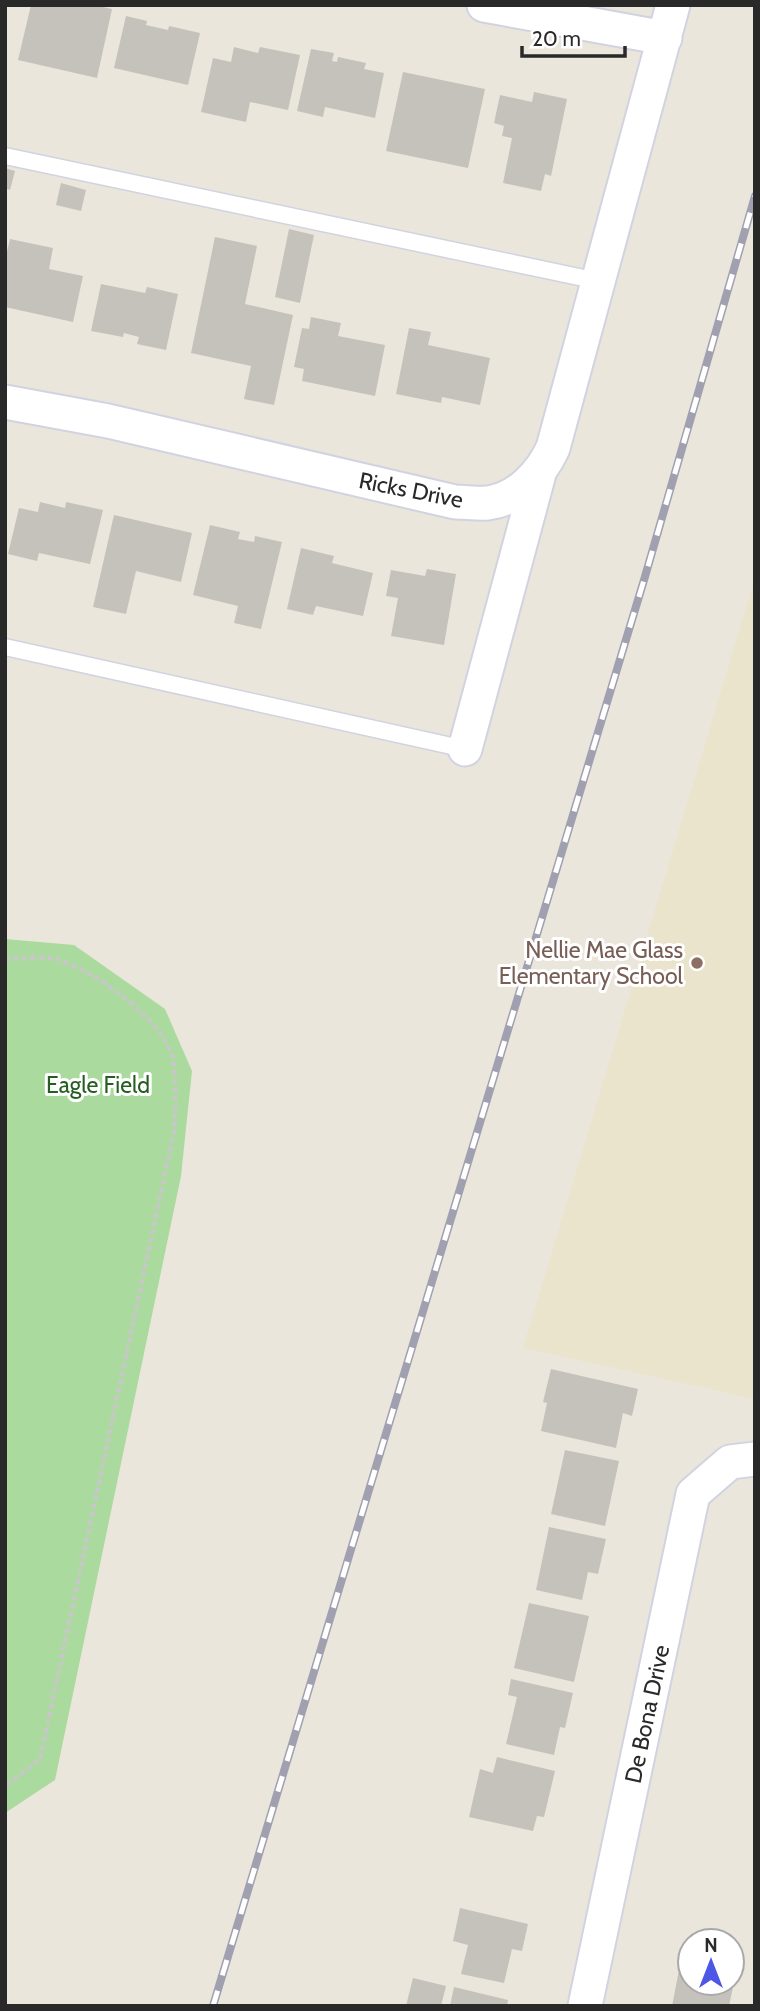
<svg xmlns="http://www.w3.org/2000/svg" width="760" height="2011" font-family="Cabin,sans-serif">
  <style>
    .education { fill: #eae4cd }
    .green { fill: #abda9e }
    .building { fill: #c5c2bc }
    .lines { fill: none; stroke-linecap: round; stroke-linejoin: round }
    .lane-casing { stroke: #d2d3e0; stroke-width: 19 }
    .street-casing { stroke: #d2d3e0; stroke-width: 37 }
    .path { stroke: #c7c7c7; stroke-width: 4.5; stroke-dasharray: 5 3.5; stroke-linecap: butt }
    .lane { stroke: #fff; stroke-width: 16 }
    .street { stroke: #fff; stroke-width: 33 }
    .rail-casing { stroke: #a0a0b1; stroke-width: 8 }
    .rail { stroke: #fff; stroke-width: 5; stroke-dasharray: 16; stroke-linecap: butt }
    .education-dot { fill: #8d6e63; stroke: #fff; stroke-width: 2.5 }
    .labels { text-anchor: middle; dominant-baseline: central; stroke-width: 6; stroke-linejoin: round; paint-order: stroke }
    .street-label { font-size: 23px; fill: #292929; stroke: #fff }
    .education-label { font-size: 23px; fill: #785e54; stroke: #fff; text-anchor: end }
    .park-label { font-size: 23px; fill: #265e21; stroke: #fff }
  </style>
  <rect width="100%" height="100%" fill="#eae6dc"/>
  <path class="education" d="M755,578V1399L523,1348Z"/>
  <path class="green" d="M5,939L74,945L165,1009L192,1071L181,1176L55,1780L5,1813Z"/>
  <path class="building" d="M31,5H94L112,9L97,78L18,60Z
    M126,16L147,21L146,25L168,30L169,26L200,33L188,85L114,68Z
    M234,47L258,53L260,47L300,55L288,110L250,102L246,122L201,112L213,58L231,62Z
    M311,49L334,53L332,61L337,62L338,57L366,63L364,69L384,73L375,118L325,107L323,117L297,111Z
    M403,72L485,89L468,168L386,151Z
    M534,92L567,99L551,176L545,174L541,191L503,183L512,138L502,136L504,126L494,123L500,95L532,102Z
    M5,168L15,171L10,190L5,188Z
    M61,183L86,190L81,211L56,205Z
    M289,229L314,235L300,303L275,297Z
    M215,237L257,246L245,304L293,315L274,405L244,399L251,366L191,353Z
    M10,239L53,248L49,269L83,276L73,322L5,307V260Z
    M101,284L145,293L147,287L178,294L166,350L137,344L139,337L124,333L123,337L91,331Z
    M311,317L341,323L338,336L385,345L375,396L302,381L304,369L294,367L302,328L309,329Z
    M409,328L431,332L428,345L490,358L480,405L442,397L441,403L396,394Z
    M40,502L65,508L66,502L103,510L90,564L39,553L37,561L8,554L19,508L38,512Z
    M114,515L192,533L181,582L136,571L126,614L93,607Z
    M210,525L240,532L238,539L254,542L255,536L282,542L261,629L234,623L238,606L193,595Z
    M301,548L334,556L332,563L373,573L363,616L316,606L313,615L287,609Z
    M427,569L456,574L444,645L391,636L398,598L386,596L391,570L425,576Z
    M551,1369L638,1389L632,1416L623,1413L616,1448L541,1431L547,1403L543,1402Z
    M565,1450L619,1461L605,1526L551,1514Z
    M549,1527L606,1539L598,1574L588,1572L582,1600L536,1590Z
    M529,1603L589,1616L574,1682L514,1668Z
    M511,1679L573,1693L565,1728L560,1727L554,1755L506,1744L517,1697L508,1695Z
    M497,1757L555,1771L544,1817L537,1816L533,1831L469,1817L480,1769L493,1773Z
    M460,1908L528,1924L522,1951L512,1949L504,1983L461,1974L468,1945L453,1941Z
    M689,1948L690,1983H732V1952L740,1954L729,2006H672L679,1970H684Z
    M413,1978L446,1986L441,2006H406Z
    M454,1987L508,2000L507,2006H450Z"/>
  <g class="lines">
    <g class="lane-casing">
      <path id="lane" d="M5,156L598,281
        M5,647L465,749"/>
    </g>
    <g class="street-casing">
      <path id="street" d="M484,5L665,38
        M5,402L108,421L455,502C466,502 478,504 488,503C518,499 541,474 553,448L673,5
        M465,749L540,470
        M585,2006L693,1494L730,1462L755,1459"/>
    </g>
    <path class="path" d="M5,959C21,959 44,955 59,960C96,972 154,1014 170,1050C178,1068 175,1111 174,1131L40,1759L5,1786"/>
    <use href="#lane" class="lane"/>
    <use href="#street" class="street"/>
    <g class="rail-casing">
      <path id="rail" d="M213,2006L644,580L755,196"/>
    </g>
    <use href="#rail" class="rail"/>
  </g>
  <circle class="education-dot" cx="697" cy="963" r="7"/>
  <g class="labels">
    <g class="street-label">
      <text transform="translate(411 490) rotate(11)">Ricks Drive</text>
      <text transform="translate(647 1714) rotate(-78)">De Bona Drive</text>
    </g>
    <g class="education-label">
      <text x="683" y="950">Nellie Mae Glass<tspan x="683" dy="26">Elementary School</tspan></text>
    </g>
    <g class="park-label">
      <text x="98" y="1085">Eagle Field</text>
    </g>
  </g>
  <rect width="760" height="2011" fill="none" stroke="#292929" stroke-width="14"/>
  <g transform="translate(711 1962)"><circle r="33" fill="#ffffff" stroke="#a9a9a9" stroke-width="2"/>
  <path d="M0-5L12 26L0 18L-12 26Z" fill="#4d57e5"/>
  <text y="-10" font-size="19" font-weight="bold" text-anchor="middle" fill="#292929">N</text>
  </g>
  <path d="M522 46v10h103v-10" fill="none" stroke="#292929" stroke-width="3.5"/>
  <text x="532" y="46" font-size="21" fill="#292929" stroke="#ffffff" stroke-width="5" paint-order="stroke">20 m</text>
</svg>
